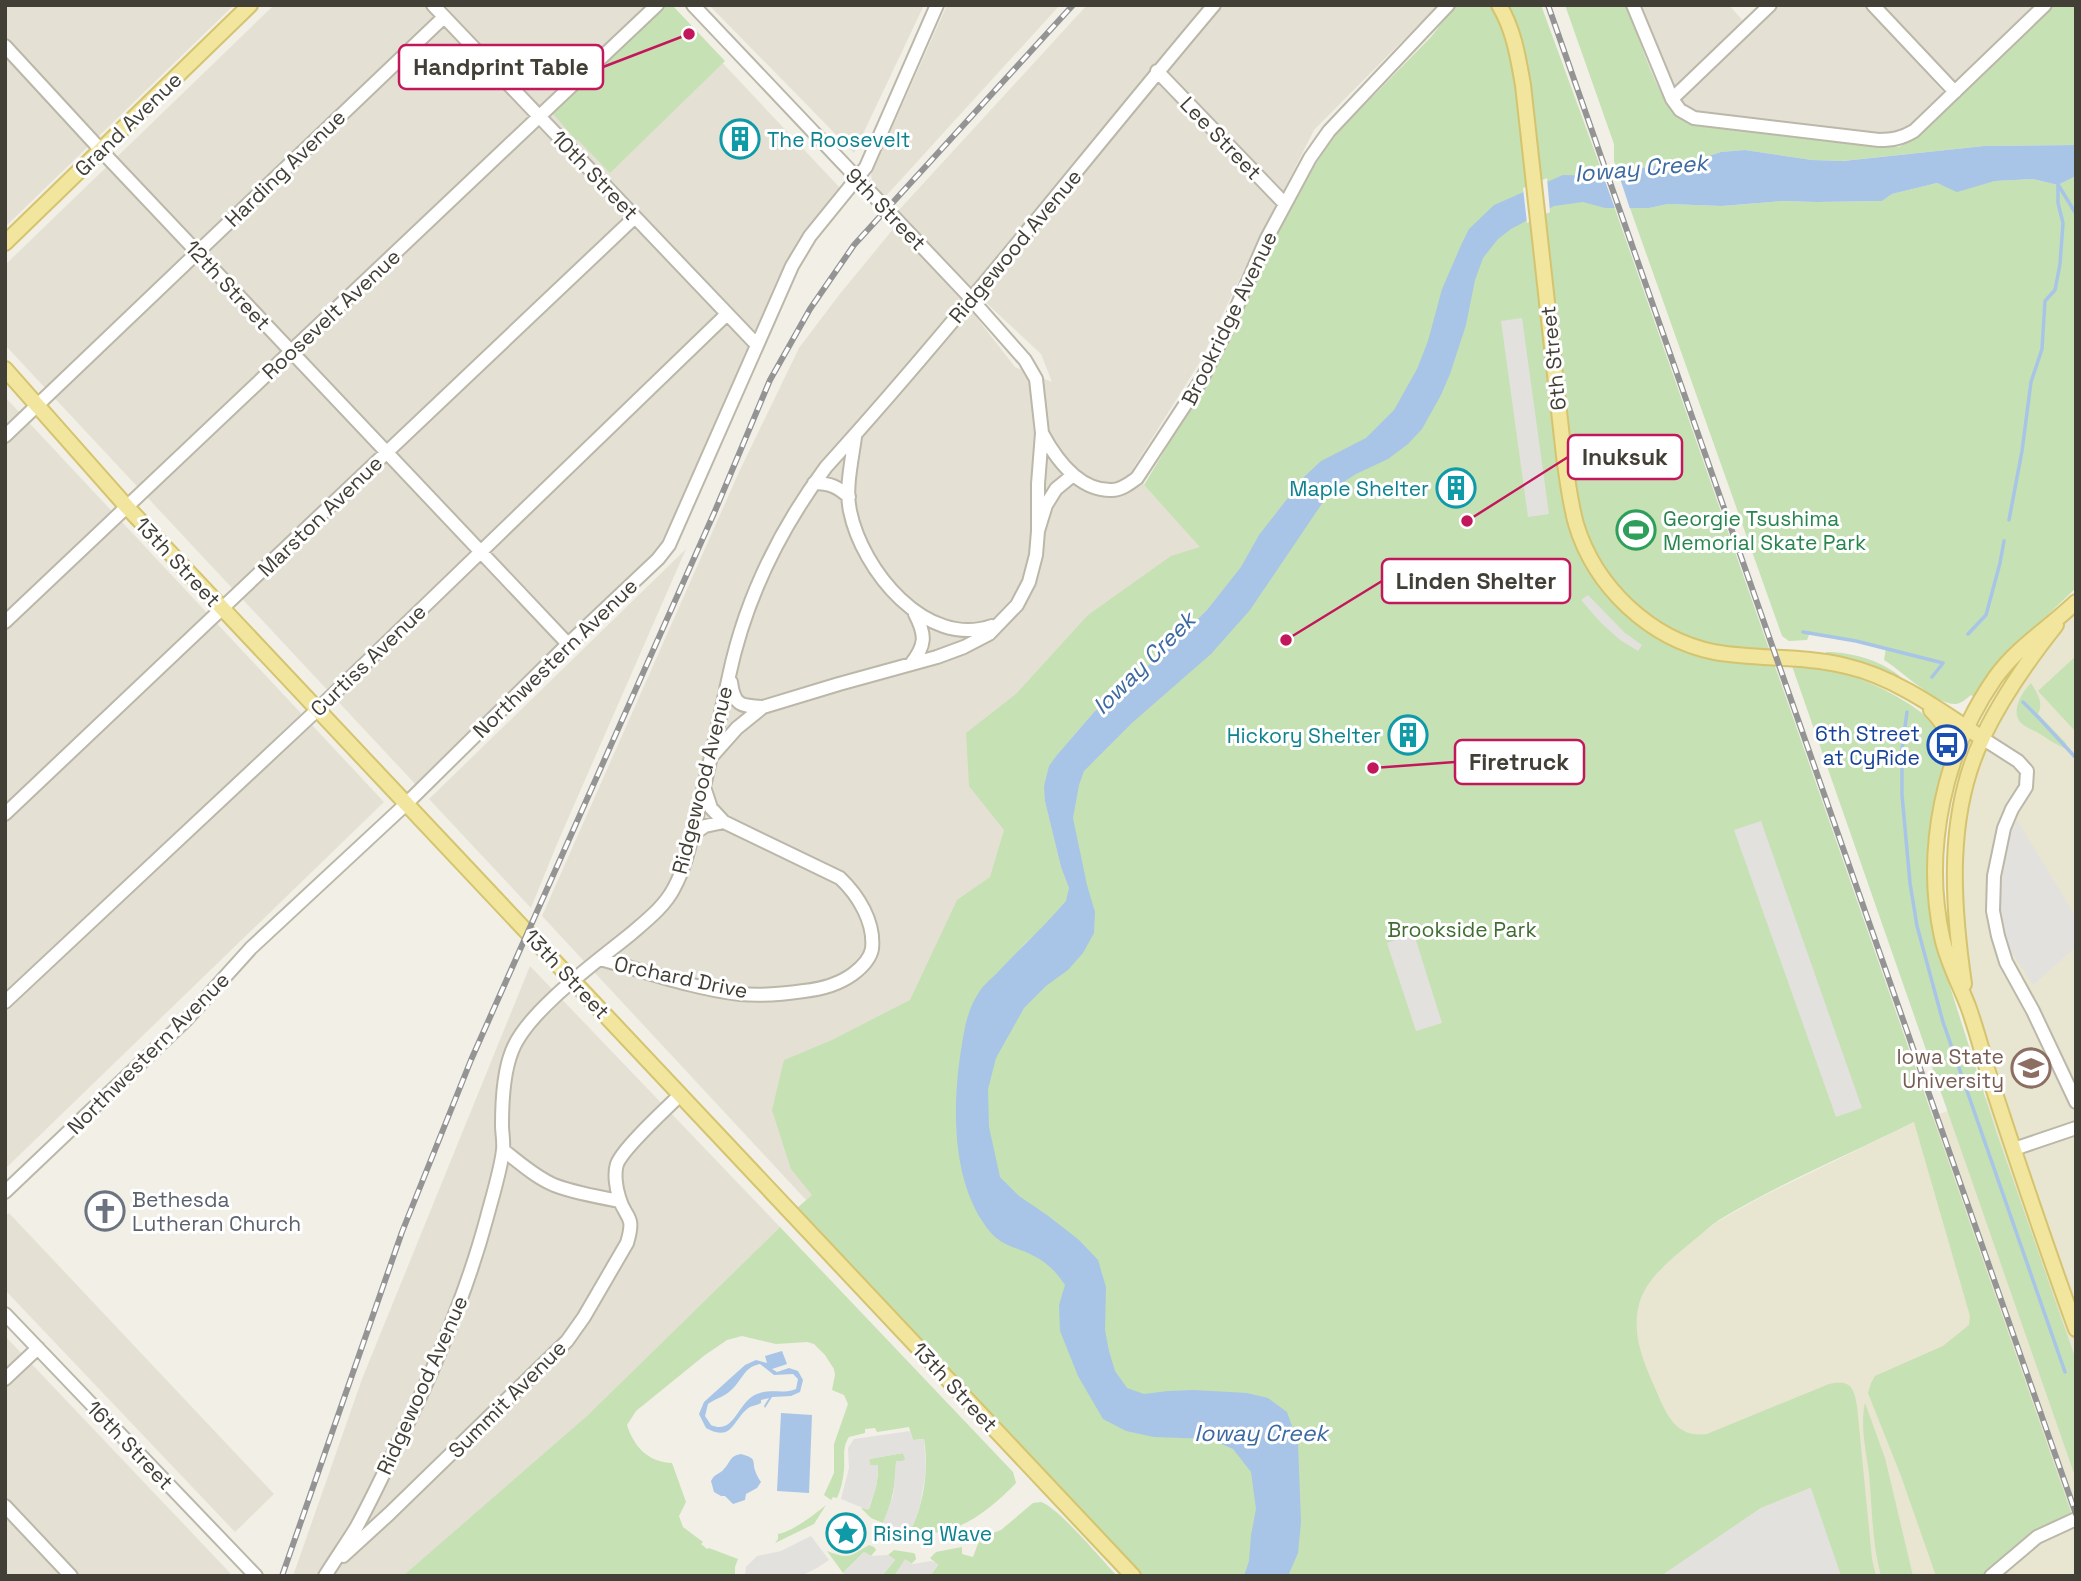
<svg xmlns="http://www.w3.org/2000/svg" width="2081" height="1581" font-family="'Space Grotesk',sans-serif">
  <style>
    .residential { fill: #e4e1d4 }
    .education { fill: #e8e5d1 }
    .green { fill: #c6e1b3; fill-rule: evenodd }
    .parking { fill: #e2e1dd }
    .water { fill: #a8c5e7; fill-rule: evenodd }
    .pier { fill: #f1efe6 }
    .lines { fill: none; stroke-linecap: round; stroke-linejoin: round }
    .stream { stroke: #a8c5e7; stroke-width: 3.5 }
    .minor-casing { stroke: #bbb7a9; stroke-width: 16 }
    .major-casing { stroke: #d5c46f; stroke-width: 18 }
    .minor { stroke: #fff; stroke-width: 12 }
    .major { stroke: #f2e59d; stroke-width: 14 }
    .rail-casing { stroke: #949494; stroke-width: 6 }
    .rail { stroke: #fff; stroke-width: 3.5; stroke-dasharray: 10; stroke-linecap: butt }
    .labels { text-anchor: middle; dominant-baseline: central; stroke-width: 6; stroke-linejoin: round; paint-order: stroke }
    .street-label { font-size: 21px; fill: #423f36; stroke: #fff }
    .culture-label { font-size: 21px; fill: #0d838f; stroke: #fff; text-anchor: start }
    .leisure-label { font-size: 21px; fill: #27864d; stroke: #fff; text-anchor: start }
    .transit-label { font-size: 21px; fill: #164399; stroke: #fff; text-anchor: end }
    .park-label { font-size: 21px; fill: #3f6d30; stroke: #fff }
    .education-label { font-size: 21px; fill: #785e54; stroke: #fff; text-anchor: end }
    .worship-label { font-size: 21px; fill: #5b616d; stroke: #fff; text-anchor: start }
    .water-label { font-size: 23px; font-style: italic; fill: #3c69a1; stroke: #fff }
    .leader { fill: none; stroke: #c2185b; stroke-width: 2.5 }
    .callout-dot { fill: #c2185b; stroke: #fff; stroke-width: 2.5 }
    .callout { fill: #fff; stroke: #c2185b; stroke-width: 2.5 }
    .callout-label { font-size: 23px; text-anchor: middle; font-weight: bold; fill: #423f36 }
  </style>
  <rect width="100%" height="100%" fill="#f1efe6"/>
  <path class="residential" d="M5,5H234L5,227Z
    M274,5H668L841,189L799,243L778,278L662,542L653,557L417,786L5,345V265Z
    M709,5H924L854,153Z
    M947,5H1060L885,197L873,186L871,175Z
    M1087,5H1438L1314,130L1251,255L1200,362L1134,467L1144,485L1242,591L1060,956L807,1201L542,916L739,472L799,348L839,295L894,228L959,295L1015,367L1052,382L1041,354L968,286L898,211Z
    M1641,5H1729L1744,22L1675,89Z
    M1781,5H1865L1944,93L1911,127L1893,136L1694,115L1678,100Z
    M1873,5H2045L1955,92Z
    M5,397L384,802L5,1169Z
    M686,549L557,844L531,908L429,799Z
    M530,966L780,1227L424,1576H293L362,1379Z
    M9,1213L274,1494L235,1532L5,1290V1216Z
    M5,1336L233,1576H5Z"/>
  <path class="education" d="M2076,602V1576H1335L1616,1298L1717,1222L1763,1196L1915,1122L1995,1095L1968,1007L1959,843L1982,738Z"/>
  <path class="green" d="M666,5H672L725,61L610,173L578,140H576L553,114Z
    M1456,5H1541L1600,166L2072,1515L2039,1530L1984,1576H1936L1901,1476L1868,1393L1871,1383L1875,1376L1943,1346L1969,1325L1970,1316L1914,1122C1850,1154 1780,1183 1719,1220C1710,1226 1702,1234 1694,1240C1673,1258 1643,1279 1638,1309C1632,1340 1646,1367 1658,1395C1668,1418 1678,1438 1707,1434L1829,1384C1849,1380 1854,1386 1857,1406L1872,1559L1876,1576H1841L1810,1488L1761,1508L1661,1576H1142L1034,1465L796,1209L812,1195L791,1169L772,1110L784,1060L832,1040L910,1000L957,900L990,877L1004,830L969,786L966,733L1016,694L1088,615L1171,556L1200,547L1144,485L1206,382L1273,241L1317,162L1335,135L1431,37ZM1231,580L1168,667L1057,782L1080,918L962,1051L969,1013L1024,944L1037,933L1067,901L1069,888L1061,867L1045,801L1057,755L1095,711L1163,653L1207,610Z
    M1565,5H1627C1636,30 1657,98 1676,113C1687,122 1703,124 1716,128L1899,147L1916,138L2055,5H2076V145L1984,146L1842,161L1812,160L1745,150L1721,152L1702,158L1642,168L1627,169L1618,172L1614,161V144Z
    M2076,176V588L2015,646L1975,698L1971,695C1966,699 1962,703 1956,704C1936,705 1902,671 1884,660L1886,648L1855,640L1810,632L1807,640L1789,641L1782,636L1630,208H1649L1668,204L1722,206L1783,201L1817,202L1882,201L1892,194L1937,183L1957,191L1995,181L2033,179L2058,185Z
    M1826,652C1854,652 1887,662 1906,682C1880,669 1855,660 1826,654Z
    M2076,656V732L2038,691Z
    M1792,666C1812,668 1833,669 1852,676C1881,686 1927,710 1944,735L1940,737L1942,745H1947V755L1937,795L1929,845L1930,892L1934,932L1952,993L1997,1134L2076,1360V1479Z
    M2031,683C2037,693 2044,702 2038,714L2065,742L2067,746L2064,748C2055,744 2048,739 2040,734C2034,730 2026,728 2021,723C2010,711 2022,692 2031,683Z
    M780,1227L1013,1472L1016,1483C990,1510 952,1542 910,1531C924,1504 929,1470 924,1439L913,1440L909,1427L877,1432L875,1428L865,1429V1433L849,1437C842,1447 845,1458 844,1470C843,1480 841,1489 837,1498L833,1497L831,1500L824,1495L834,1473V1444L848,1404L844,1395L832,1390L835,1375L834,1369L825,1355L814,1344L807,1342L776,1344L742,1336L727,1340L705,1355L636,1411L627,1425C634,1447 648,1462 672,1463L686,1502L679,1516L683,1527L703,1542L701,1544L707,1549L709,1548L738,1559L735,1567V1576H403L587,1416Z
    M1865,1403L1885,1458L1913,1576H1881C1872,1543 1872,1507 1869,1473C1866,1451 1860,1425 1865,1403Z
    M903,1453L906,1459L903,1461H896C896,1483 892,1503 883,1523L871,1518L861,1508L869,1509L876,1487L878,1474L870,1465L869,1459Z
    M1041,1502C1059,1508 1101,1559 1117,1576H930L938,1565L930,1558L936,1552L962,1547V1554L973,1557L979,1541L983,1537L1001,1530L1033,1503Z
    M826,1505L814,1524L775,1543L778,1539V1534C792,1532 815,1514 826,1505Z
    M834 1533a11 11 0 1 1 22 0a11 11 0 1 1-22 0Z
    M869,1545L874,1547L876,1550L871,1556L864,1552L843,1573L827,1551C850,1560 850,1556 869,1545Z
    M894,1550L913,1553L915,1554L916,1559C910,1567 900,1568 894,1576H882L895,1560L888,1555Z"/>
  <path class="parking" d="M1522,318L1549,514L1528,517L1501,321Z
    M1588,595L1625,633L1642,645L1638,651L1620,640L1601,623L1581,600Z
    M2017,820L2076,917V947L2033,985L2008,946L1999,909L2005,847Z
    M1761,821L1862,1108L1836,1117L1734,830Z
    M1414,934L1442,1023L1416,1031L1387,943Z
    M910,1431L913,1440L924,1439L926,1472L919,1510L910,1531L883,1523L893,1496L896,1461H903L905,1459L903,1453L869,1459L870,1465H878V1474L876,1487L868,1510L841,1499L849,1468L848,1448L854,1439Z
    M1811,1488L1841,1576H1661L1761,1508Z
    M811,1536L829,1560L817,1568L801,1576H776L774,1574L745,1576L746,1567L757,1556L781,1551Z
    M864,1552L871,1556L888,1555L895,1560L882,1576H846L843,1573Z
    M905,1559L913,1564L931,1561L938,1564L930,1576H894Z"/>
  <path class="water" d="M2076,145V176L2058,185L2033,179L1995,181L1957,192L1937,183L1892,194L1882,201L1817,202L1783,201L1722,206L1668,204L1649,208H1605L1583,202L1554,206L1511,229L1498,239L1483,258L1475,280L1466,325L1450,374L1441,395L1422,429L1408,444L1388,459L1356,474L1337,486L1321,505L1250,610L1211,654L1133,722L1084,771L1079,785L1073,818L1087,885L1095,912L1094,933L1083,953L1068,970L1046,986L1024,1008L996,1058L988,1089L989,1127L1000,1177L1019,1196L1047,1215L1079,1240L1098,1260L1106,1287L1105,1330L1109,1351L1115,1371L1127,1388L1144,1394L1168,1391L1194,1390L1247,1393L1268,1398L1287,1412L1298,1443L1301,1522L1298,1553L1288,1576H1244L1249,1561L1251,1535L1256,1509L1251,1472L1233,1449L1210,1439L1154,1437L1126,1431L1103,1419L1078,1376L1060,1331L1059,1305L1065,1285C1056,1272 1048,1263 1034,1256C1020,1248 1004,1247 992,1234C951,1187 952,1108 961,1050C964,1031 967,1010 978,994C982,986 990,980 996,974C1019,949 1044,927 1066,901L1069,888L1061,867L1045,801L1044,786L1049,766L1057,755L1095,711L1163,653L1207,610L1241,567L1259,535L1305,476L1321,461L1366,438L1394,410L1417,369L1428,341L1442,289L1462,243L1469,229L1494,205L1563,175L1602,176L1627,169L1642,168L1702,158L1721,152L1745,150L1812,160L1843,161L1984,146Z
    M782,1351L787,1364L772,1369L777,1372L789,1368L798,1371L803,1380L800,1392L791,1396L772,1397L765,1408L764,1406L769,1398L761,1400V1403C755,1406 752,1405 747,1409C732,1422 732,1442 706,1428L699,1414L704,1402L745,1365L756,1360L767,1363L765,1356ZM760,1364L774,1375L793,1374L798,1379L796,1389C783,1395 768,1387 753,1396C737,1406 733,1435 711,1425L705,1416L708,1404C715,1399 723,1397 729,1392C742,1382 743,1367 760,1364Z
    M781,1413L812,1415L809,1493L777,1491Z
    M741,1454C759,1459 751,1461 756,1473C757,1476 759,1479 761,1482L757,1488L746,1494L745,1500L733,1504L725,1496H721L714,1492L711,1481C715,1473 719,1475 724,1469C731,1462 729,1456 741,1454Z"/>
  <path class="pier" d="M1617,169L1618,172L1631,212L1616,211L1602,173Z
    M1547,178L1550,212L1527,223L1523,188Z"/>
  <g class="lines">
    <path class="stream" d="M2059,186L2076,214
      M2009,520L2022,451L2031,382L2042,349L2045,301L2055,290L2060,264L2063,223L2058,203V182
      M1803,632L1856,641L1943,663L1932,677
      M1968,634L1986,615L2000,563L2004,541
      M2023,702L2038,717L2076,758
      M1907,712L1902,749V795L1910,883L1917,926L1943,1022L2065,1372"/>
    <g class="minor-casing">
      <path id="minor" d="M433,5L757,345
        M693,5L965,292L1025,360L1036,379L1042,433L1038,484V531
        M1633,5L1672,99L1680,110L1694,118L1879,140C1893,140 1902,138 1914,131L2045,5
        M1873,5L1955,92
        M5,46L111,161L568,644
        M1157,71L1285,204
        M1672,99L1770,5
        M1042,433C1056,459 1079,491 1112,490C1122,490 1130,483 1137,478L1202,379L1228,327L1267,238L1310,158L1329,131L1448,5
        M5,436L444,17
        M855,437C852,460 845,488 850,511C862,570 926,649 992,626
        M814,483C830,483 838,487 849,497
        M5,622L657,5
        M911,664C926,645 926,635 915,614
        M731,682C734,706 741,706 763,707
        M1982,738L2018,761L2027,771L2026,787L2012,809L2004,828L1994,876L1993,911L1998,936L2006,962L2033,1011L2076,1102
        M713,755L737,728L763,707L839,684L937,657L964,647L989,634L1017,605L1029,582L1036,555L1038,531L1046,505L1056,489L1073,475
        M705,790L711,808L724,822
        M5,814L635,217
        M600,959C644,971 695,989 740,994C761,996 783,994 804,991C822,989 838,985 853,974C861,968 870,959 872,949C875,922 858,895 840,878L724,822L705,826L692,835
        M5,1002L317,710L727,314
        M2014,1149L2076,1128
        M503,1150C519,1162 535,1177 554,1185C575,1193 598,1197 620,1201
        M5,1192L186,1020L251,948L406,804L568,644L658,559L669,545L792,266L810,236L866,167L937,5
        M5,1314L256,1576
        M5,1379L38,1348
        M5,1506L71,1576
        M343,1556L389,1514L567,1341L584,1317L627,1243C636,1213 625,1220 619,1197C616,1188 614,1173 617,1164C623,1148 666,1109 680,1095
        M325,1576C335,1560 346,1544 356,1528C373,1497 388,1465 403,1433C437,1363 467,1292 487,1217C492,1198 501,1169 503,1150C504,1142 502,1133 502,1125C502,1101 503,1073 512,1051C527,1011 598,961 632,933C647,920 665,906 674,888C686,866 691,840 697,816C708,770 719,723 729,676C745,600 780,529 826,467C961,318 1084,159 1214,5
        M1991,1576L2037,1537L2076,1519"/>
    </g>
    <g class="major-casing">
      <path id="major" d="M1499,5C1514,30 1518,57 1523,85L1564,456C1567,479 1570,502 1576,524C1595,587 1650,639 1714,652C1758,660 1803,655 1846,666C1895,677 1941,711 1982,738
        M5,243L250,5
        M5,369L127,507L1133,1576
        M2076,602C2049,628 2017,647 1995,678C1944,751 1923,850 1942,937C1947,961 1959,983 1968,1006C1976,1028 1982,1051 1988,1072C2016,1158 2045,1244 2076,1329
        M1931,710C1944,723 1952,738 1955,756
        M1964,984C1952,902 1946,813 1983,737C2002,697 2029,659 2056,625"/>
    </g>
    <use href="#minor" class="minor"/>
    <use href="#major" class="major"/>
    <g class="rail-casing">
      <path id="rail" d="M1548,5L2076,1514
        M282,1576L402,1232L471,1060L715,511L770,380L810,309L854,245L1073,5"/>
    </g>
    <use href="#rail" class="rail"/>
  </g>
  <defs>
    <g id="building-ring" transform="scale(2.0125)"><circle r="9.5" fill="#fff" stroke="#0f9aa8" stroke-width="1.5"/><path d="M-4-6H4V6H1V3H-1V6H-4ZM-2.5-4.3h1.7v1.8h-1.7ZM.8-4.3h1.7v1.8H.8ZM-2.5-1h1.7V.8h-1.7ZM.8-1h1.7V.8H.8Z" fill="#0f9aa8"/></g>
    <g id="stadium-ring" transform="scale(2.0125)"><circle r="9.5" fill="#fff" stroke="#2e9e5b" stroke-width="1.5"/><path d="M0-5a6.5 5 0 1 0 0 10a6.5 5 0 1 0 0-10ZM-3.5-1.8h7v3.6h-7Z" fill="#2e9e5b"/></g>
    <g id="bus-ring" transform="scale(2.0125)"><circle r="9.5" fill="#fff" stroke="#1a4fb4" stroke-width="1.5"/><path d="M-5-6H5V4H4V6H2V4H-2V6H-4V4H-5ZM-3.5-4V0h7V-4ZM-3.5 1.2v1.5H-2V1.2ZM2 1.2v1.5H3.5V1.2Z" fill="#1a4fb4"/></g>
    <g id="university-ring" transform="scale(2.0125)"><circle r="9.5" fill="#fff" stroke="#8d6e63" stroke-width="1.5"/><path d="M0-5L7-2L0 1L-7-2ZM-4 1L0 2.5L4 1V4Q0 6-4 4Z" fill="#8d6e63"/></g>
    <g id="church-ring" transform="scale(2.0125)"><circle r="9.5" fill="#fff" stroke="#6b7280" stroke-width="1.5"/><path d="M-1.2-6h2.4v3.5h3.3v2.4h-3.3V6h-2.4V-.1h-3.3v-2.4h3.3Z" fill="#6b7280"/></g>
    <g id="sight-ring" transform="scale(2.0125)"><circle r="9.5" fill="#fff" stroke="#0f9aa8" stroke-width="1.5"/><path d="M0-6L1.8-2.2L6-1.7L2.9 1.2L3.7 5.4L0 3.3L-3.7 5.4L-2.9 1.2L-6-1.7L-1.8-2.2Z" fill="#0f9aa8"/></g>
  </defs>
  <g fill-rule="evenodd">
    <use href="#building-ring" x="740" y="139"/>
    <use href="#building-ring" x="1456" y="488"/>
    <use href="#stadium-ring" x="1636" y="530"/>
    <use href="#building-ring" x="1408" y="735"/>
    <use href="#bus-ring" x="1947" y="745"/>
    <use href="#university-ring" x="2031" y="1068"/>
    <use href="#church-ring" x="105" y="1211"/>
    <use href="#sight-ring" x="846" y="1533"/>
  </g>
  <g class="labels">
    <g class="street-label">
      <text transform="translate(128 124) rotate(-44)">Grand Avenue</text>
      <text transform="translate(1221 138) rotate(46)">Lee Street</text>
      <text transform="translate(285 168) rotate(-44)">Harding Avenue</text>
      <text transform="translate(595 175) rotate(46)">10th Street</text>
      <text transform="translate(886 209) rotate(46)">9th Street</text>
      <text transform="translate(1015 246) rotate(-50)">Ridgewood Avenue</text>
      <text transform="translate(228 285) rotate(47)">12th Street</text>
      <text transform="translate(331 314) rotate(-43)">Roosevelt Avenue</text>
      <text transform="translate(1229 318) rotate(-64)">Brookridge Avenue</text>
      <text transform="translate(1553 358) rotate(-96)">6th Street</text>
      <text transform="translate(320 516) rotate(-44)">Marston Avenue</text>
      <text transform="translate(178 562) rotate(47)">13th Street</text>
      <text transform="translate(555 658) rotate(-44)">Northwestern Avenue</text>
      <text transform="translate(368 660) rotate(-44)">Curtiss Avenue</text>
      <text transform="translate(702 780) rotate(-76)">Ridgewood Avenue</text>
      <text transform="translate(567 974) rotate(47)">13th Street</text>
      <text transform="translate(681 977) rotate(12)">Orchard Drive</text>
      <text transform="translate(148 1053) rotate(-45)">Northwestern Avenue</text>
      <text transform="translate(422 1385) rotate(-66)">Ridgewood Avenue</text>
      <text transform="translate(955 1387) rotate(47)">13th Street</text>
      <text transform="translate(507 1399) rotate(-45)">Summit Avenue</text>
      <text transform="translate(130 1445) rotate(46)">16th Street</text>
    </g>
    <g class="culture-label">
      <text x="767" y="139">The Roosevelt</text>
      <text x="1429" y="488" text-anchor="end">Maple Shelter</text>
      <text x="1381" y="735" text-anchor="end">Hickory Shelter</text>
      <text x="873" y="1533">Rising Wave</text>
    </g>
    <g class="leisure-label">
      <text x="1663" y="518">Georgie Tsushima<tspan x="1663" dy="24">Memorial Skate Park</tspan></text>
    </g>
    <g class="transit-label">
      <text x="1920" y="733">6th Street<tspan x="1920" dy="24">at CyRide</tspan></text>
    </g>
    <g class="park-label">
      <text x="1462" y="929">Brookside Park</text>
    </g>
    <g class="education-label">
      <text x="2004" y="1056">Iowa State<tspan x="2004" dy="24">University</tspan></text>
    </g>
    <g class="worship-label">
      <text x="132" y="1199">Bethesda<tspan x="132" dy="24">Lutheran Church</tspan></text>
    </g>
    <g class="water-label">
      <text transform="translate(1641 168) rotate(-5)">Ioway Creek</text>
      <text transform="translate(1144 663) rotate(-45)">Ioway Creek</text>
      <text x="1261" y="1433">Ioway Creek</text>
    </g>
  </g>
  <path class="leader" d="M689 34L603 67M1467 521L1568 457M1286 640L1382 581M1373 768L1455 762"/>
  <g class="callout-dot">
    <circle cx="689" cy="34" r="7"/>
    <circle cx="1467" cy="521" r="7"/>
    <circle cx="1286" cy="640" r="7"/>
    <circle cx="1373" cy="768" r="7"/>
  </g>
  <g class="callout">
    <rect x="399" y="45" width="204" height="44" rx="7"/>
    <rect x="1568" y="435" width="114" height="44" rx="7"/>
    <rect x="1382" y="559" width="188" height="44" rx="7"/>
    <rect x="1455" y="740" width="129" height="44" rx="7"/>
  </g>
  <g class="callout-label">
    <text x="501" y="75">Handprint Table</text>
    <text x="1625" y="465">Inuksuk</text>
    <text x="1476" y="589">Linden Shelter</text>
    <text x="1519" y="770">Firetruck</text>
  </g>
  <rect width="2081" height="1581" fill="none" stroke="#423f36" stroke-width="14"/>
</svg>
